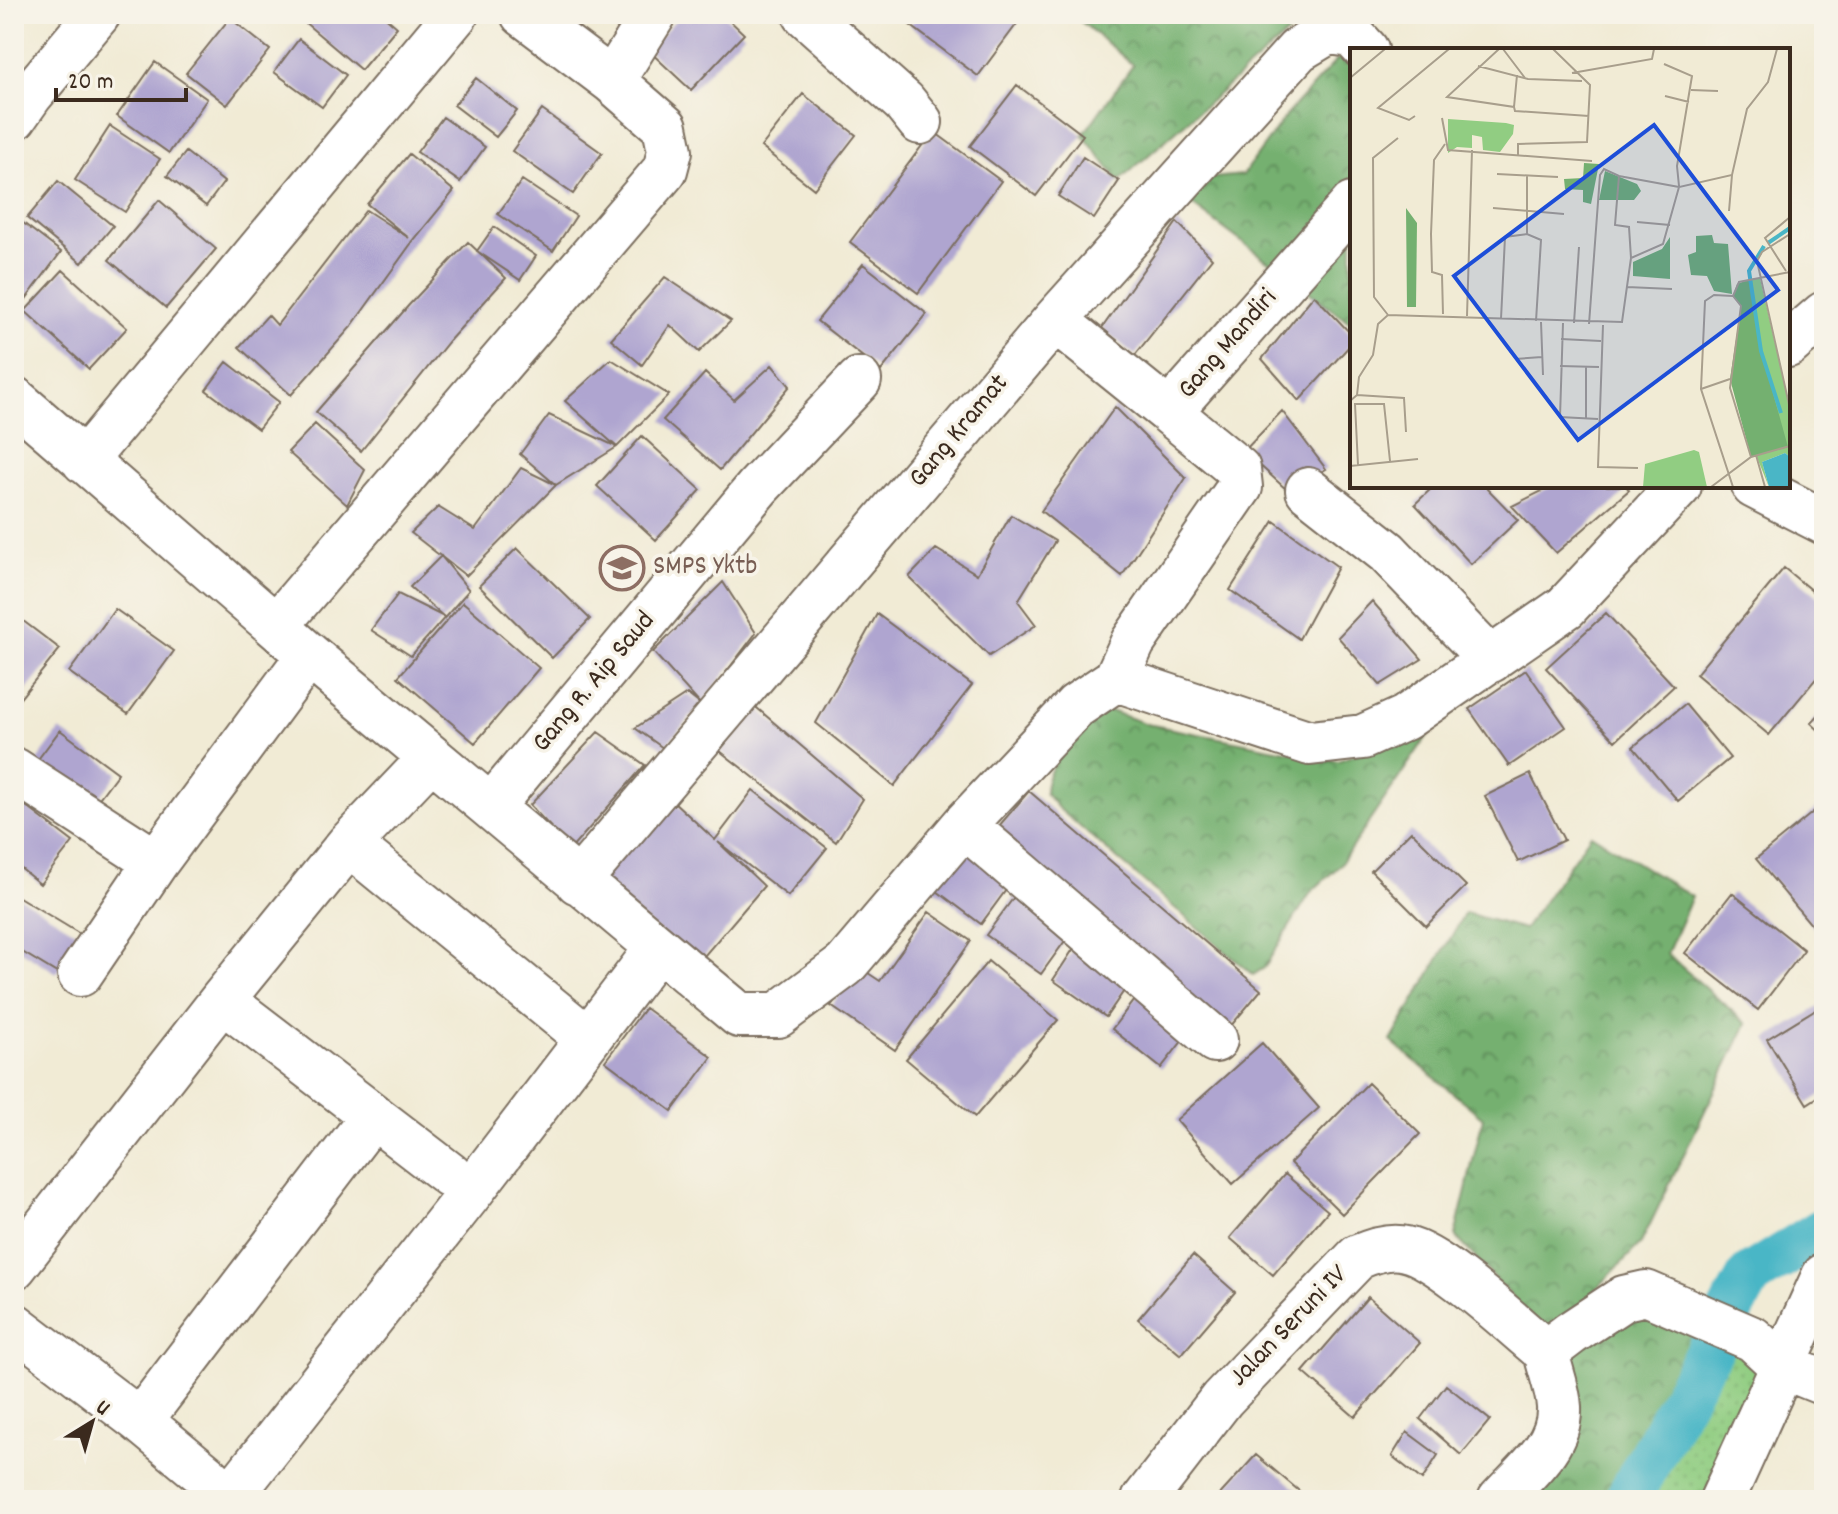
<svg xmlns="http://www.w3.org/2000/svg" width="1838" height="1514" font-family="Dekko,sans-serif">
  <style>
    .grass { fill: url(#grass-dots); stroke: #667c50; stroke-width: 2 }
    .forest { fill: url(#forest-crowns); stroke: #586d47; stroke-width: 2 }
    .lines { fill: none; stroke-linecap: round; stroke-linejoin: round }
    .canal { stroke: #4ab6c6; stroke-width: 46 }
    .building { fill: #afa5d0 }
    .minor-casing { stroke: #7b6e5e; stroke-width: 48 }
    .minor { stroke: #fff; stroke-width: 44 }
    .labels { text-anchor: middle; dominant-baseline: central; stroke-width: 7; stroke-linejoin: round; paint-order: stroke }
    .street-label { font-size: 28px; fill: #3b2a1e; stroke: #f7f3e8 }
    .education-label { font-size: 28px; fill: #785e54; stroke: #f7f3e8; text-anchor: start }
    .inset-river { fill: none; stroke: #4ab6c6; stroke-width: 4 }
    .inset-road { fill: none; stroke: #a89e8c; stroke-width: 2 }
    .view { fill: #1d4ed8; fill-opacity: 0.15; stroke: #1d4ed8; stroke-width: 4 }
    .inset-edge { fill: none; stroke: #3b2a1e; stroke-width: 4 }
  </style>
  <defs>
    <pattern id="grass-dots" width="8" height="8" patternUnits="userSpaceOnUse" patternTransform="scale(2)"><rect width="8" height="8" fill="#91cd82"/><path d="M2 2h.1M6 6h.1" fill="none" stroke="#7eb070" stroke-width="1.8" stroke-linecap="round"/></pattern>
    <pattern id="forest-crowns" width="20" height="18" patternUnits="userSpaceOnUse" patternTransform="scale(2)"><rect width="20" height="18" fill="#74b070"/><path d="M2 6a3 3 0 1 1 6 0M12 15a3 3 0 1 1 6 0" fill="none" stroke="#608f5b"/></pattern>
  </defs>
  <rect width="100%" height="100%" fill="#f7f3e8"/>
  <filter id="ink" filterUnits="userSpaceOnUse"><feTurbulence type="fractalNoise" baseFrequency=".0125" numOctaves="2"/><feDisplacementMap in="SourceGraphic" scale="16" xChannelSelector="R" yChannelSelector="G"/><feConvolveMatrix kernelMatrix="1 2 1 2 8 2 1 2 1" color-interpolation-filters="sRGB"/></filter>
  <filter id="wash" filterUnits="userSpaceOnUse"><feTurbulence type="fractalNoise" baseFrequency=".006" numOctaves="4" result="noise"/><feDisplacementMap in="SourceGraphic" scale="32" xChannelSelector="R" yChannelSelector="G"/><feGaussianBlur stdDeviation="1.8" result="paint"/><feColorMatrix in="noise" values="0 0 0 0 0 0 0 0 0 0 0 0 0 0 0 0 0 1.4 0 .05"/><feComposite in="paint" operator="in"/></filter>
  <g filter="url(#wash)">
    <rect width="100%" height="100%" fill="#f1ebd5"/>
    <path class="grass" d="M1723,1324L1782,1366L1722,1500H1629Z"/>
    <path class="forest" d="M1072,14H1310L1119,181L1083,135L1133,65Z
      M1345,51L1352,76V324L1183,198L1201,179L1243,175L1288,113Z
      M1107,710L1147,724L1338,761L1436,723L1339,866L1311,892L1264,968L1253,975L1058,808L1045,793C1045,760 1084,732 1107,710Z
      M1591,834L1692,897L1667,954L1747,1024L1641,1243L1550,1337L1455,1236L1483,1118L1391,1041L1465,913L1524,929Z
      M1624,1298L1723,1324L1627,1500H1500L1550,1445L1546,1352Z"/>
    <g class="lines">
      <path class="canal" d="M1627,1500L1750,1276L1824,1230"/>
    </g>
    <g id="blocks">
      <path class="building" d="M309,14H382L397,27L361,70L303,21Z
        M585,14H607L600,24Z
        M681,14H723L744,34L691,90L648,50Z
        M918,14H1018L1022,17L978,76L910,25Z
        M230,18L270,50L227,105L186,73Z
        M299,39L346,75L322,107L274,72Z
        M155,62L207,99L169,153L117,116Z
        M476,78L517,111L496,137L454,105Z
        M1017,85L1083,135L1036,196L970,146Z
        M803,94L856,135L814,189L761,147Z
        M542,110L602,153L573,194L512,151Z
        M443,117L485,147L460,182L417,152Z
        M110,126L160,159L125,212L75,180Z
        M933,131L1001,181L918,293L850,242Z
        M186,152L224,182L206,206L167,176Z
        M409,154L454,191L413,241L351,327L291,395L239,347L268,315L277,325L366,210L409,238L367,204Z
        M1083,157L1119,181L1094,219L1058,196Z
        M522,180L576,216L553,251L498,214Z
        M58,181L113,226L82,263L27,218Z
        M159,200L216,249L166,308L109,260Z
        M14,216L61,252L23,303L14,296Z
        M1177,222L1212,258L1135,355L1102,328Z
        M494,227L536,256L520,280L477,251Z
        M468,242L506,278L449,341L361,451L316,412L409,305Z
        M863,264L927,314L881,371L817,321Z
        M63,270L127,328L89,369L25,311Z
        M665,277L731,321L699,352L670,325L642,365L611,339Z
        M1314,295L1352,335V343L1299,401L1262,359Z
        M611,359L669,395L617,447L556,485L466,576L411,533L438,507L475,530L521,468L556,485L520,454L549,415L617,447L565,401Z
        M227,362L279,402L258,429L206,390Z
        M772,365L790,386L720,470L663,420L705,373L734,400Z
        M1115,407L1186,478L1122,576L1041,511Z
        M1282,411L1326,469L1288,491L1244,451Z
        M315,424L365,470L347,505L288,452Z
        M642,436L701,490L656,540L597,486Z
        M1434,486H1485L1518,520L1471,564L1415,504Z
        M1552,486H1626L1629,490L1556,553L1512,506Z
        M1011,515L1055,541L1018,601L1036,625L989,656L909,577L936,549L977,574Z
        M1274,521L1338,567L1299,639L1230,590Z
        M517,548L590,619L552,658L479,586Z
        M441,556L469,590L411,656L371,630L398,594L444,617L410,587Z
        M1784,568L1824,601V669L1769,735L1696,674Z
        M723,582L756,633L701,705L653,652Z
        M1372,601L1422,659L1380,685L1338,637Z
        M463,602L539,668L475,743L398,677Z
        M115,609L174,651L128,714L69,672Z
        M1606,613L1674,686L1615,741L1546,668Z
        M14,614L60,649L14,706Z
        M877,614L972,685L894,786L816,723Z
        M1526,670L1566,727L1509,766L1469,709Z
        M687,694L701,705L663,748L635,728Z
        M750,702L863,799L836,842L720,751Z
        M1685,704L1730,758L1678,801L1633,747Z
        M1824,709V735L1811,723Z
        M60,730L118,773L88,813L30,770Z
        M598,732L645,765L571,849L530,805Z
        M1530,774L1564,840L1518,862L1485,796Z
        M753,790L827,848L788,896L718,842L764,886L699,962L594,881L673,801L715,840Z
        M1029,791L1261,990L1219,1040L987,840Z
        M14,797L73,842L40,884L14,863Z
        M1824,803V940L1756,859Z
        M1411,831L1466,886L1426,926L1371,871Z
        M958,837L1014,879L981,924L925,882Z
        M1017,893L1072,931L1041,974L986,935Z
        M1732,893L1804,950L1758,1010L1685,953Z
        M14,894L80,934L57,973L14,947Z
        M929,912L971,941L895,1050L831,1006L859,967L880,981Z
        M1076,945L1130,982L1106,1017L1053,980Z
        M988,961L1058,1020L975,1117L906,1059Z
        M1140,992L1190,1031L1161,1068L1112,1029Z
        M1824,1004V1093L1807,1104L1767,1039Z
        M645,1008L712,1057L672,1111L605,1061Z
        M1262,1043L1319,1108L1233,1184L1176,1120Z
        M1368,1083L1420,1134L1342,1214L1290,1163Z
        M1285,1174L1328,1211L1273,1275L1230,1238Z
        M1193,1255L1235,1292L1181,1355L1138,1319Z
        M1368,1297L1420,1343L1355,1417L1303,1372Z
        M1446,1385L1490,1420L1461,1455L1420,1419Z
        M1407,1432L1438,1455L1422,1480L1392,1456Z
        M1256,1455L1310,1500H1215Z"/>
    </g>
  </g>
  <g filter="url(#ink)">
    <use href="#blocks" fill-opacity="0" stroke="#7b6e5e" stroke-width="2"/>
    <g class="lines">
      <g class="minor-casing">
        <path id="minor" d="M805,14L904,102L920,122
          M612,81L654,14
          M14,118L31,94L98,14
          M1055,320L1169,412
          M1788,345L1824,314
          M14,399L309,655L739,1015H778L845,965L964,825L1076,706L1116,679L1310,743L1363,737L1405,718L1566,607L1679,486
          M84,461L456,14
          M1754,486L1824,522
          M1308,490L1387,552L1491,660
          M277,625L665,170L670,151L665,127L612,81L523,14
          M1116,679L1133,642L1240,487L1238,469L1169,412L1352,205
          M14,770L156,862
          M491,807L758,487L859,380
          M964,825L1215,1040
          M349,844L572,1026
          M578,882L1055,320L1298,50L1328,32L1352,35L1366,50
          M80,974L156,862L309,655
          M222,1000L450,1175
          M14,1267L222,1000L349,844L431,758
          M14,1325L140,1421L210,1479
          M1546,1352L1571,1333L1624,1298L1646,1293L1753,1339L1782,1366L1824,1383
          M140,1421L373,1116
          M222,1500L239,1486L467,1197L657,949
          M1144,1500L1222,1399L1358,1257C1372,1251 1391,1245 1406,1249C1442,1257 1515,1327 1546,1352
          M1500,1500C1523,1474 1561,1446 1559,1407C1558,1389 1550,1370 1546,1352
          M1722,1500L1824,1276"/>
      </g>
      <use href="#minor" class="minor"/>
    </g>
  </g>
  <defs>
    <g id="school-ring" transform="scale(2.3)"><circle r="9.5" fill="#f7f3e8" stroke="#8d6e63" stroke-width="1.5"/><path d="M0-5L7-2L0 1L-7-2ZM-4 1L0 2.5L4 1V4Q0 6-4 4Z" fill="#8d6e63"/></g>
  </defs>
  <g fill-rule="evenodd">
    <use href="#school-ring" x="622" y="568"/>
  </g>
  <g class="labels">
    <g class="street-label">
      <text transform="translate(1229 345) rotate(-49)">Gang Mandiri</text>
      <text transform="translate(960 432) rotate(-50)">Gang Kramat</text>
      <text transform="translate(595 683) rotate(-50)">Gang R. Aip Saud</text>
      <text transform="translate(1290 1327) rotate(-46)">Jalan Seruni IV</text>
    </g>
    <g class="education-label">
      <text x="653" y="568">SMPS Yktb</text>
    </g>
  </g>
  <g transform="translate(1350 48)">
    <rect width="440" height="440" fill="#f1ebd5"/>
    <path d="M410,230L440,361V409L435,405L412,414L419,439L406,407L411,303L400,231Z" fill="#91cd82"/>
    <path d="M234,115L249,116L241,156L233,154V142L215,141L214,131L233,130ZM255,123L287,136L291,143L284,152H249ZM56,160L67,175L66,259H57ZM362,187L364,195L378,196L382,246L364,243L357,228L341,227L338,207L346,204V188ZM320,189V231L283,228V214L312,201ZM400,231L411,302L438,399L401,409L380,331L391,258L383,248L387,236Z" fill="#74b070"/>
    <path d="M344,402L349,404L357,439H293L295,416Z" fill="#91cd82"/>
    <path d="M98,71L156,75L164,77L163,86L150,104L133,102L132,89L122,87V100L107,99L98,105Z" fill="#91cd82"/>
    <path d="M435,405L440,409V439H419L412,414Z" fill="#4ab6c6"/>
    <path class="inset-river" d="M418,195L440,180M414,198L399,223L411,303L431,365"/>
    <path class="inset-road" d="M149,1L97,49L164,59L165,63L239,68M153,1L175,30M314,16L342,28L327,118L329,138M128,18L178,31L232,33M222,25L302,11L304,1M0,30L35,1M341,42L368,43M315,48L339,54M164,59L167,27M65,68L59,72L28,60L99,1M92,70L98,102L242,113M168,108V96L237,94L240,37L203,1M147,126L208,129M177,128V186M269,128L265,177L279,179L281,210M269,128L329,139M143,160L214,166M379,163L382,127M287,174L320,177M440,186L412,204L407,213L440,361M436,223L415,190L440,169M277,239L322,241M383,248L391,258L380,340L401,409M383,248L389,234L440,224M93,266L92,227L82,224L81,186L84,112L95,96M38,267L24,249L23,110L48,90M117,268L122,102M151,271L155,189L177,186L191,192L186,273M191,274L193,327M213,275L210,369L248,371M224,275L229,199M239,276L250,127L254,121L269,128M253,277L248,419L288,420M211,291L251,293M165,311L192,309M210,318L249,319M351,341L380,331M7,347L54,350L56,384M0,353L7,347L9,329L23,307L28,276L38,267L272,274L281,210L313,196L329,139L382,127L397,61L418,34L427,1M236,371V319M406,407L415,439M8,417L5,356H34L40,413M0,418L68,411M361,439L401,409L440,398M383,439L351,341L355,253L364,247L383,248"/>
    <path class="view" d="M304,77L428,242L228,392L104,228Z"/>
    <rect width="440" height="440" class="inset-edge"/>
  </g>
  <rect width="1838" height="1514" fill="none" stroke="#f7f3e8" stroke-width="48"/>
  <g transform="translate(92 1422) rotate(37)" stroke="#f7f3e8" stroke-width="6" paint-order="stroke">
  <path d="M0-6L14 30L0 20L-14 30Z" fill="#3b2a1e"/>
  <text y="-12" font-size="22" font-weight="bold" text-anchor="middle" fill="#3b2a1e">U</text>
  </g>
  <path d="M56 88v12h130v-12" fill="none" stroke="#3b2a1e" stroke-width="4"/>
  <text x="68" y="88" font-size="24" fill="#3b2a1e" stroke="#f7f3e8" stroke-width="6" paint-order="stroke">20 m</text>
</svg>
